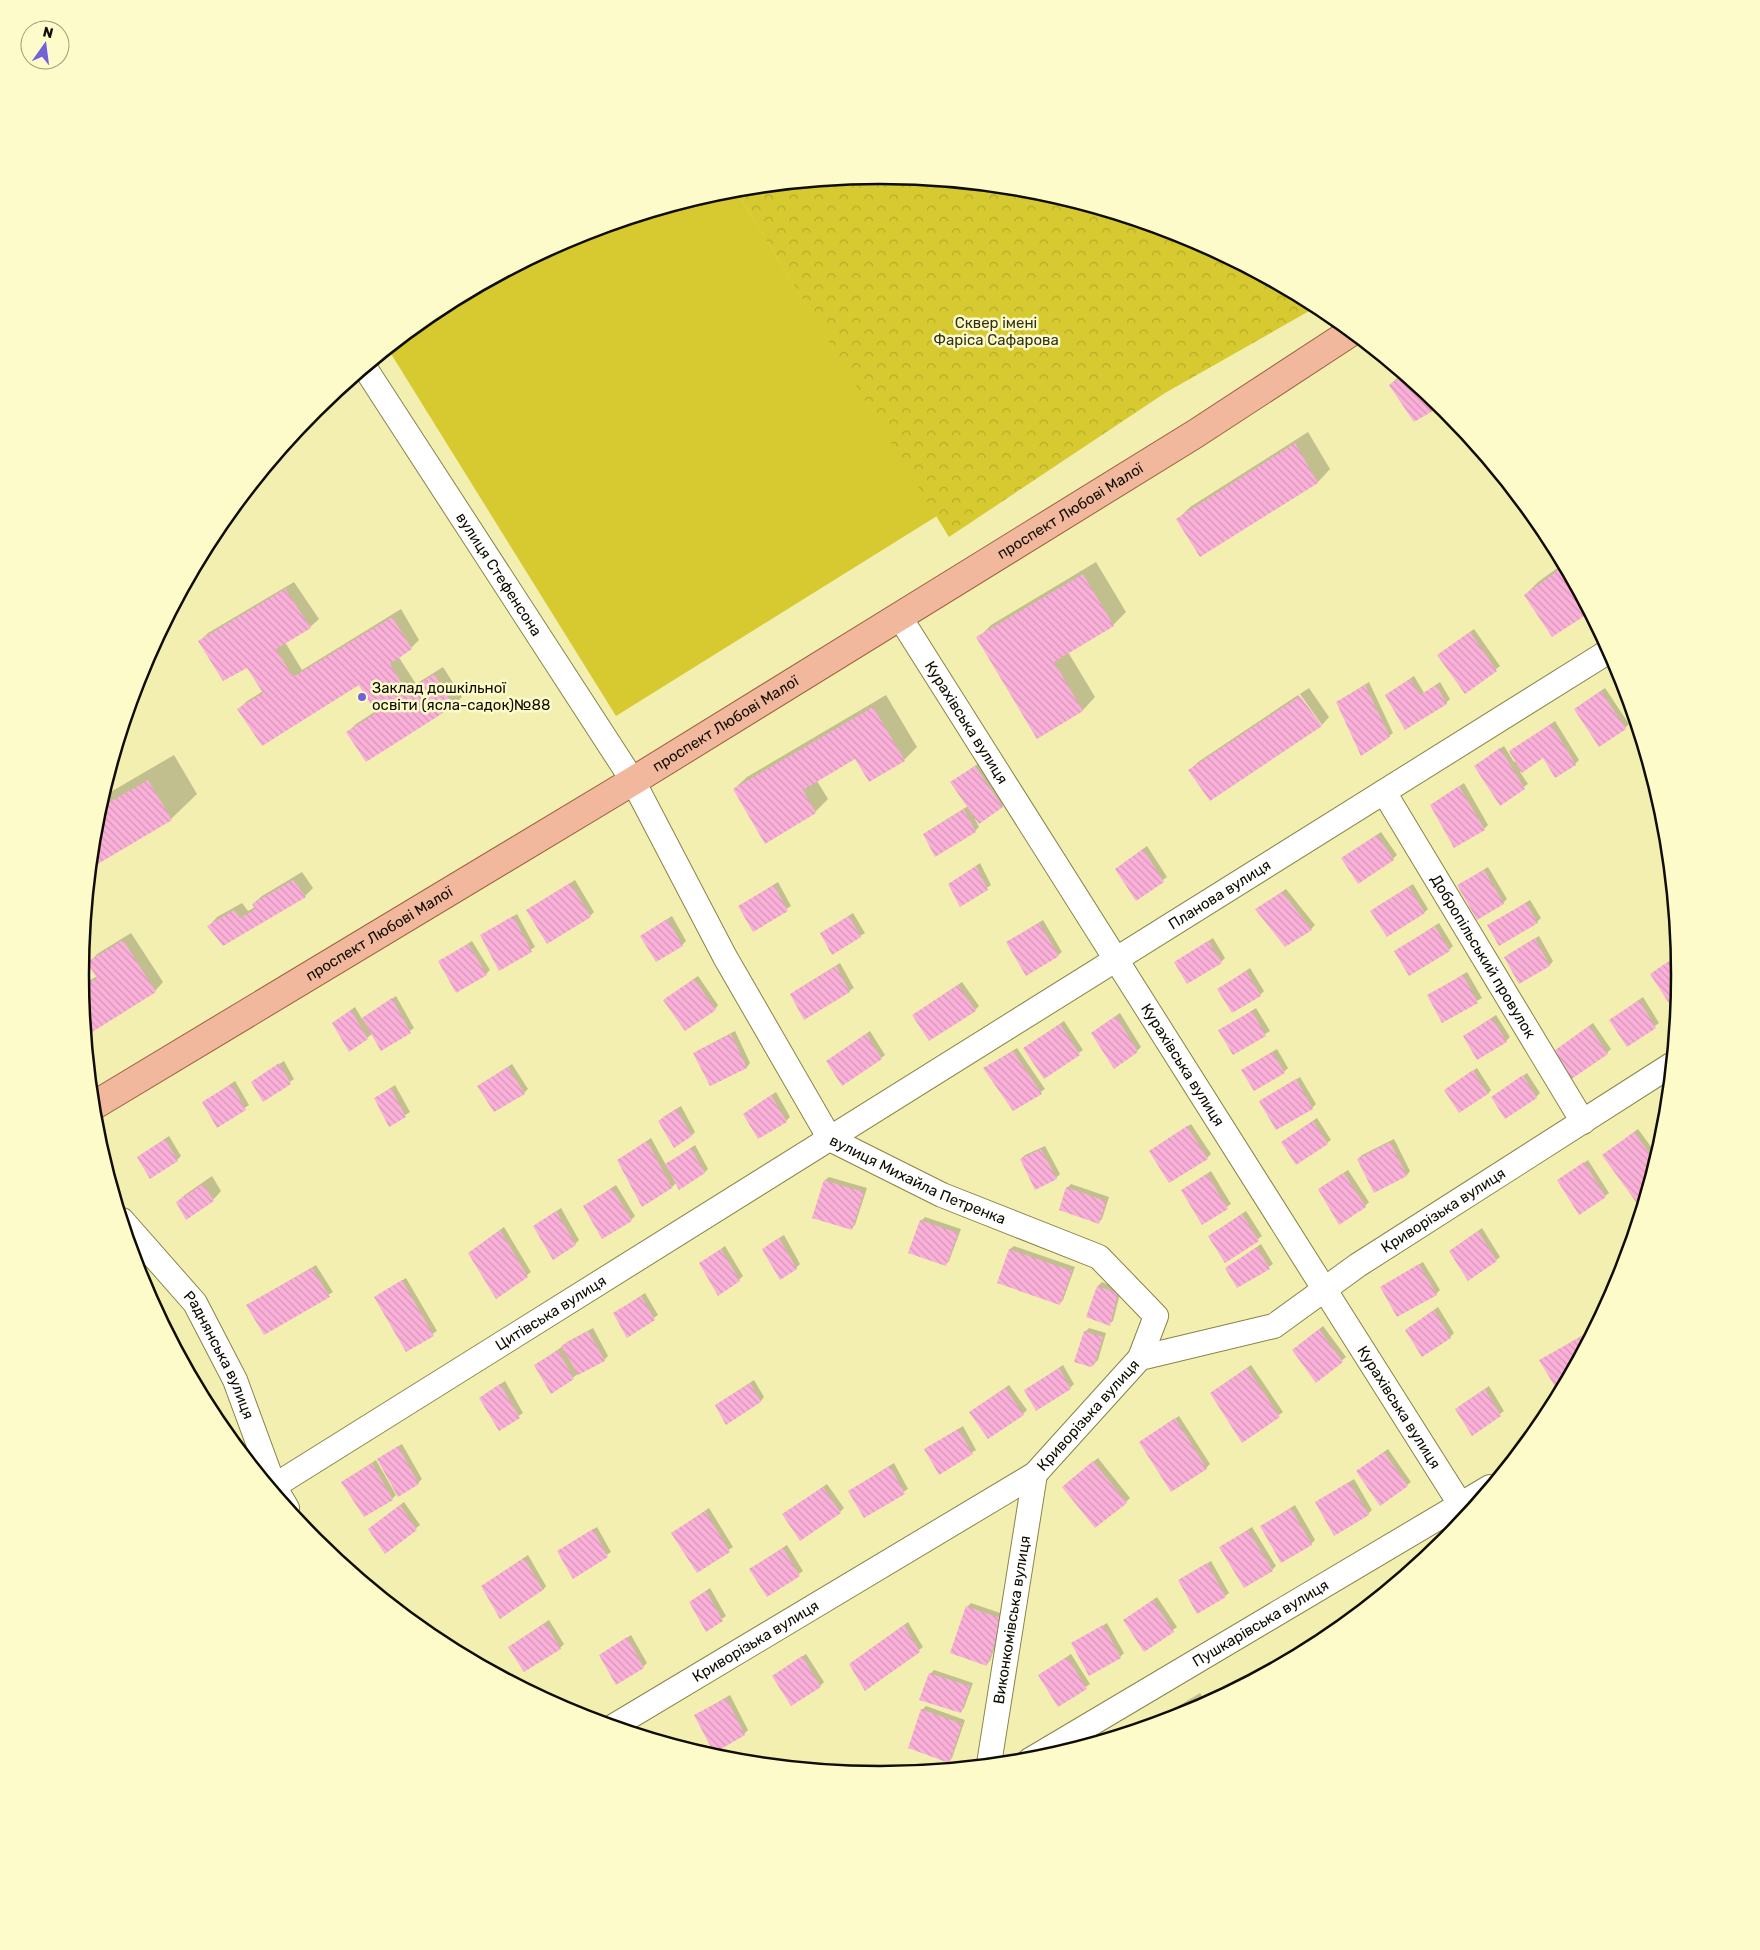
<svg xmlns="http://www.w3.org/2000/svg" width="1760" height="1950" font-family="Rubik,sans-serif">
  <style>
    .green { fill: #d6ca30 }
    .park { fill: url(#park-crowns) }
    .shadow { fill: #0003 }
    .building { fill: url(#building-back-hatch) }
    .lines { fill: none; stroke-linecap: round; stroke-linejoin: round }
    .street-casing { stroke: #888449; stroke-width: 26 }
    .primary-casing { stroke: #9c5e3c; stroke-width: 30 }
    .street { stroke: #fff; stroke-width: 24 }
    .primary { stroke: #f1b89e; stroke-width: 28 }
    .poi-dot { fill: #7161db; stroke: #fefbca; stroke-width: 2 }
    .labels { text-anchor: middle; dominant-baseline: central; stroke-width: 5; stroke-linejoin: round; paint-order: stroke }
    .park-label { font-size: 15px; fill: #323118; stroke: #fefbca }
    .street-label { font-size: 15px; fill: #0f0d00; stroke: #fefbca }
    .poi-label { font-size: 15px; fill: #0f0d00; stroke: #fefbca; text-anchor: start }
    .rim { fill: none; stroke: #0f0d00; stroke-width: 2.5 }
  </style>
  <defs>
    <pattern id="park-crowns" width="20" height="18" patternUnits="userSpaceOnUse" patternTransform="scale(1.25)"><rect width="20" height="18" fill="#d6ca30"/><path d="M2 6a3 3 0 1 1 6 0M12 15a3 3 0 1 1 6 0" fill="none" stroke="#b6ac29"/></pattern>
    <pattern id="building-back-hatch" width="6" height="6" patternUnits="userSpaceOnUse" patternTransform="scale(1.25)"><rect width="6" height="6" fill="#fab0d9"/><path d="M-1 5l2 2M0 0l6 6M5-1l2 2" fill="none" stroke="#d596b8"/></pattern>
  </defs>
  <rect width="100%" height="100%" fill="#f2efb1"/>
  <path class="green" d="M735,189L937,516L616,716L388,349L436,310L574,236L724,190Z"/>
  <path class="park" d="M880,175L1036,190L1186,236L1318,306L1165,393L949,537L735,189Z"/>
  <path class="shadow" d="M1402,373L1440,405L1415,421L1390,385Z
    M1308,432L1330,469L1318,482L1200,555L1177,520L1190,507Z
    M1096,562L1126,612L1113,625L1068,652L1095,697L1083,710L1037,737L978,638L991,625Z
    M1563,564L1588,611L1553,635L1525,595L1538,582Z
    M294,582L319,619L310,627L285,642L302,670L401,609L419,640L411,648L398,656L416,684L443,667L462,697L454,705L366,760L348,732L356,724L376,711L360,683L239,709L247,701L263,691L248,667L200,641L208,633Z
    M1474,629L1500,666L1465,692L1442,652Z
    M1414,676L1424,693L1440,682L1450,699L1446,703L1386,695Z
    M1369,682L1393,733L1389,736L1337,702Z
    M1309,688L1329,717L1322,725L1300,694Z
    M1605,688L1629,724L1625,728L1579,706Z
    M886,695L917,747L904,760L856,757L817,781L828,799L815,812L734,789L747,777Z
    M1298,695L1320,726L1190,770L1198,762Z
    M1555,721L1579,760L1575,764L1543,756L1520,772L1528,784L1500,804L1475,766L1504,746L1514,762L1516,761L1515,748Z
    M174,755L197,794L171,819L91,867L95,819L102,797Z
    M979,763L1006,802L1002,806L975,819L979,827L975,831H928L968,806L956,779Z
    M1464,783L1488,825L1484,829L1435,802Z
    M1381,832L1397,855L1393,859L1342,858Z
    M1147,846L1167,877L1137,899L1116,869Z
    M980,863L991,885L961,905L950,884Z
    M1488,867L1507,899L1503,903L1459,885Z
    M302,872L313,888L305,896L223,945L209,926L217,917L242,903L248,911L255,907L253,904L262,896Z
    M575,880L594,912L590,916L528,910Z
    M778,882L791,906L753,930L740,906Z
    M1413,884L1428,909L1425,912L1375,908Z
    M1286,889L1315,925L1311,929L1257,909Z
    M1530,900L1541,918L1537,922L1489,925Z
    M853,913L865,933L832,953L821,934Z
    M517,914L535,947L500,969L481,935Z
    M672,916L686,941L682,945L641,936Z
    M1043,920L1062,952L1058,955L1007,942Z
    M1439,923L1453,946L1449,950L1396,951Z
    M131,933L163,982L155,991L86,1035L81,986L97,976L89,963L97,954Z
    M1539,936L1553,961L1550,965L1505,957Z
    M1213,938L1225,958L1221,962H1175Z
    M472,941L490,970L486,974L439,962Z
    M840,963L854,988L805,1018L795,991Z
    M1250,968L1264,991L1260,995L1219,989Z
    M1467,972L1482,998L1442,1021L1428,996Z
    M698,976L718,1005L715,1009L664,1000Z
    M962,982L979,1006L975,1010L913,1015Z
    M396,996L414,1028L381,1050L372,1034L367,1038L333,1023L355,1007L362,1019Z
    M1643,997L1659,1023L1627,1046L1611,1020Z
    M1256,1008L1270,1031L1233,1054L1220,1031Z
    M1120,1013L1141,1047L1137,1051L1097,1029Z
    M1496,1015L1510,1037L1506,1041L1464,1036Z
    M1064,1021L1083,1050L1044,1077L1029,1045Z
    M1593,1023L1611,1049L1607,1053H1552Z
    M735,1031L750,1063L747,1067L711,1085L695,1053L699,1050Z
    M870,1031L885,1055L881,1058H831Z
    M1017,1048L1045,1089L1013,1110L985,1068Z
    M1277,1049L1288,1068L1284,1072L1247,1067Z
    M284,1061L294,1079L263,1100L252,1082Z
    M512,1064L528,1089L524,1093L479,1086Z
    M1477,1068L1491,1090L1488,1094L1449,1087Z
    M1527,1073L1540,1093L1536,1097H1492Z
    M1300,1077L1316,1104L1312,1108L1260,1101Z
    M235,1081L249,1105L218,1126L204,1102Z
    M395,1085L410,1112L390,1125L380,1095Z
    M776,1092L790,1117L786,1121L744,1114Z
    M681,1106L695,1132L692,1135L663,1117Z
    M1317,1118L1331,1140L1327,1143L1286,1139Z
    M1191,1124L1211,1154L1207,1158L1150,1151Z
    M1638,1129L1657,1155L1646,1194L1636,1201L1603,1155Z
    M169,1136L181,1156L177,1160L138,1157Z
    M651,1138L666,1165L695,1145L708,1169L705,1172L677,1182L672,1187L619,1160Z
    M1394,1139L1410,1171L1407,1175L1375,1191L1358,1159L1362,1155Z
    M1045,1146L1060,1174L1056,1178L1021,1159L1025,1155Z
    M1588,1160L1609,1193L1580,1214L1559,1180Z
    M1348,1170L1369,1202L1365,1206L1323,1186Z
    M1211,1171L1231,1204L1202,1223L1182,1190Z
    M212,1176L221,1191L213,1200L187,1218L177,1202L186,1194Z
    M829,1177L867,1188L855,1225L851,1229L825,1180Z
    M1071,1184L1109,1197L1102,1219L1098,1223L1067,1188Z
    M616,1185L635,1216L631,1220L584,1206Z
    M561,1208L579,1240L575,1244L535,1226Z
    M1246,1211L1262,1236L1226,1262L1209,1236Z
    M925,1217L961,1229L949,1261L946,1264L921,1221Z
    M504,1227L531,1272L496,1298L469,1253Z
    M1482,1228L1500,1257L1496,1260L1450,1251Z
    M784,1235L800,1264L796,1268L768,1245Z
    M1261,1244L1273,1264L1238,1286L1227,1268Z
    M725,1246L743,1276L739,1280L701,1263Z
    M1014,1246L1075,1267L1063,1300L1059,1304L999,1282L1010,1249Z
    M1423,1262L1440,1290L1436,1294L1381,1287Z
    M316,1265L333,1292L264,1333L247,1305Z
    M406,1278L437,1331L407,1351L380,1294Z
    M1102,1282L1121,1290L1113,1321L1109,1324L1088,1316L1098,1286Z
    M645,1293L658,1315L628,1336L615,1313Z
    M1438,1307L1454,1333L1450,1337L1406,1330Z
    M1323,1326L1346,1357L1317,1381L1297,1347Z
    M593,1328L608,1356L604,1360L578,1374L551,1392L536,1365L563,1346L567,1342Z
    M1089,1328L1106,1333L1098,1360L1094,1364L1085,1332Z
    M1588,1332L1590,1335L1560,1392L1541,1360Z
    M1063,1365L1074,1384L1070,1388L1026,1390Z
    M1251,1365L1283,1412L1243,1441L1215,1390Z
    M754,1380L764,1397L761,1401L721,1402Z
    M505,1381L523,1413L499,1429L485,1394Z
    M1009,1385L1027,1410L1023,1414L975,1409Z
    M1489,1386L1504,1411L1472,1434L1461,1405Z
    M1179,1416L1210,1464L1206,1468L1140,1442Z
    M963,1426L976,1450L939,1473L925,1450Z
    M402,1444L422,1479L418,1483L383,1456Z
    M1388,1449L1411,1482L1407,1485L1357,1471Z
    M1098,1458L1130,1498L1126,1502L1067,1483Z
    M376,1460L396,1495L392,1499L342,1482Z
    M894,1463L908,1489L864,1517L849,1491Z
    M1354,1479L1372,1510L1368,1514L1316,1503Z
    M827,1484L844,1508L840,1512L788,1511Z
    M404,1502L420,1525L385,1552L369,1529Z
    M1295,1505L1315,1540L1311,1544L1262,1526Z
    M709,1508L733,1547L697,1571L673,1533Z
    M597,1527L611,1552L573,1577L563,1548Z
    M1252,1527L1276,1566L1272,1570L1221,1547Z
    M787,1545L803,1571L767,1595L755,1566Z
    M528,1555L546,1586L543,1590L482,1586Z
    M1211,1561L1229,1593L1225,1596L1180,1580Z
    M710,1588L726,1616L706,1630L690,1602Z
    M1157,1597L1177,1627L1145,1650L1129,1617Z
    M971,1603L1006,1615L990,1661L986,1664L967,1607Z
    M549,1620L564,1644L560,1648L509,1647Z
    M908,1622L923,1647L866,1689L854,1661Z
    M1107,1623L1124,1653L1120,1657L1072,1644Z
    M1336,1629L1324,1640L1278,1665Z
    M631,1635L647,1663L643,1667L601,1655Z
    M806,1654L824,1682L820,1686L773,1676Z
    M1071,1654L1090,1684L1059,1705L1039,1675Z
    M934,1670L973,1683L964,1708L960,1712L930,1674Z
    M1200,1693L1206,1703L1186,1714L1154,1724L1162,1716Z
    M730,1695L748,1730L744,1734L696,1715Z
    M926,1706L965,1720L952,1758L948,1762L922,1710Z"/>
  <path class="building" d="M1404,375L1441,406L1414,422L1389,385Z
    M1295,443L1318,483L1200,557L1176,519Z
    M1564,566L1589,613L1552,637L1524,595Z
    M1083,574L1114,626L1054,662L1083,711L1037,739L976,637Z
    M285,589L311,628L276,649L293,677L392,617L412,649L390,664L407,692L434,674L454,706L366,762L346,732L376,713L359,685L262,746L237,709L263,693L247,668L223,681L198,641Z
    M1470,632L1497,671L1465,694L1437,655Z
    M1410,679L1420,695L1436,685L1447,704L1405,730L1385,695Z
    M1365,685L1390,737L1361,756L1336,702Z
    M1601,691L1626,729L1599,747L1574,709Z
    M1300,696L1322,726L1210,801L1188,770Z
    M873,707L905,761L869,782L855,759L803,790L816,813L765,844L733,789Z
    M1551,724L1576,765L1555,778L1543,758L1522,773L1509,751Z
    M1500,748L1525,789L1500,806L1474,766Z
    M975,766L1003,807L979,824L950,782Z
    M148,780L172,820L91,868L95,819L98,809Z
    M1459,786L1485,830L1454,848L1430,805Z
    M964,809L976,832L935,857L923,834Z
    M1377,835L1394,860L1358,884L1341,858Z
    M1143,849L1164,882L1136,901L1115,869Z
    M976,866L988,890L960,907L948,884Z
    M1484,870L1504,904L1477,920L1457,885Z
    M293,880L306,897L223,946L207,926L234,910L240,918L255,909L252,904Z
    M570,883L591,917L547,944L526,910Z
    M774,885L788,911L753,932L738,906Z
    M1409,887L1425,913L1387,937L1370,911Z
    M1282,892L1312,930L1285,947L1255,909Z
    M1526,903L1538,923L1499,946L1487,925Z
    M513,916L532,952L499,971L480,935Z
    M849,916L861,937L832,955L820,933Z
    M667,919L683,946L656,962L640,936Z
    M1039,923L1059,956L1026,976L1006,942Z
    M1435,926L1450,951L1409,976L1394,951Z
    M1535,938L1550,966L1519,984L1504,957Z
    M123,940L156,992L86,1036L81,988L97,978L87,962Z
    M1208,941L1222,963L1187,984L1174,962Z
    M468,944L487,975L456,993L438,961Z
    M1678,955L1680,975L1677,1009L1674,1011L1650,974Z
    M836,966L850,992L804,1020L790,994Z
    M1246,971L1261,996L1232,1013L1217,989Z
    M1463,975L1478,1003L1442,1023L1427,995Z
    M694,979L716,1010L685,1031L663,1000Z
    M958,985L976,1011L929,1041L912,1015Z
    M392,998L411,1033L381,1051L362,1018Z
    M1639,1000L1656,1028L1627,1047L1609,1020Z
    M351,1010L368,1039L349,1052L332,1023Z
    M1252,1011L1266,1036L1233,1055L1218,1030Z
    M1116,1016L1138,1052L1114,1069L1091,1033Z
    M1492,1018L1507,1042L1477,1060L1463,1036Z
    M1060,1024L1080,1055L1044,1079L1023,1048Z
    M1589,1026L1608,1054L1570,1080L1551,1053Z
    M731,1034L747,1068L710,1086L693,1053Z
    M866,1034L882,1059L842,1086L826,1061Z
    M1013,1051L1042,1094L1013,1111L983,1068Z
    M1272,1052L1285,1073L1254,1091L1241,1070Z
    M279,1063L291,1084L263,1102L251,1082Z
    M508,1067L525,1094L494,1112L477,1086Z
    M1473,1070L1488,1094L1459,1113L1444,1090Z
    M1523,1075L1537,1098L1505,1119L1491,1097Z
    M1296,1079L1313,1109L1276,1130L1259,1101Z
    M231,1084L246,1110L217,1128L202,1102Z
    M391,1088L406,1117L389,1127L374,1098Z
    M771,1095L787,1122L758,1139L743,1114Z
    M676,1109L692,1136L674,1148L658,1121Z
    M1313,1121L1328,1144L1296,1165L1281,1142Z
    M1187,1126L1208,1159L1169,1183L1149,1151Z
    M1634,1132L1655,1161L1645,1195L1636,1202L1602,1155Z
    M165,1139L178,1161L150,1179L137,1157Z
    M647,1141L672,1188L642,1207L617,1160Z
    M1390,1142L1407,1176L1374,1193L1357,1159Z
    M691,1148L705,1173L679,1190L665,1164Z
    M1041,1149L1057,1179L1035,1190L1020,1159Z
    M1584,1162L1606,1197L1579,1215L1557,1180Z
    M1344,1173L1366,1207L1339,1225L1318,1189Z
    M1207,1174L1228,1209L1202,1225L1181,1190Z
    M824,1180L864,1192L852,1230L812,1218Z
    M203,1184L214,1201L186,1220L176,1202Z
    M1066,1187L1106,1201L1099,1224L1059,1210Z
    M612,1188L632,1221L602,1239L583,1206Z
    M556,1211L576,1245L553,1260L533,1226Z
    M1242,1214L1259,1241L1225,1263L1208,1236Z
    M920,1220L958,1233L946,1266L908,1253Z
    M500,1230L528,1277L496,1299L468,1253Z
    M1478,1231L1497,1261L1468,1281L1449,1251Z
    M779,1238L797,1269L780,1280L762,1249Z
    M1257,1247L1270,1269L1237,1288L1225,1268Z
    M721,1249L740,1281L718,1296L699,1263Z
    M1009,1249L1072,1271L1060,1305L997,1283Z
    M1419,1264L1437,1295L1397,1317L1380,1287Z
    M312,1268L330,1297L264,1335L246,1305Z
    M402,1280L434,1336L406,1352L374,1297Z
    M1097,1286L1118,1293L1110,1326L1086,1317Z
    M641,1296L655,1320L627,1338L613,1313Z
    M1434,1310L1451,1338L1422,1357L1405,1330Z
    M1319,1329L1343,1362L1316,1383L1292,1350Z
    M588,1331L605,1361L578,1375L561,1346Z
    M1084,1331L1103,1337L1094,1365L1091,1367L1074,1362Z
    M1584,1335L1587,1340L1559,1393L1539,1360Z
    M558,1350L574,1379L551,1394L534,1365Z
    M1059,1368L1071,1389L1036,1411L1024,1390Z
    M1247,1368L1280,1417L1242,1443L1210,1393Z
    M750,1383L761,1402L726,1425L715,1405Z
    M500,1384L520,1418L499,1431L479,1398Z
    M1005,1388L1024,1415L988,1439L969,1412Z
    M1485,1389L1501,1416L1472,1436L1455,1409Z
    M1175,1418L1207,1469L1171,1492L1139,1442Z
    M958,1429L973,1454L939,1475L924,1449Z
    M398,1446L419,1484L398,1497L377,1459Z
    M1384,1452L1408,1486L1380,1506L1356,1471Z
    M1093,1461L1127,1503L1095,1528L1062,1487Z
    M372,1463L393,1500L364,1517L341,1482Z
    M890,1466L905,1494L864,1518L848,1491Z
    M1349,1482L1369,1515L1334,1536L1315,1502Z
    M823,1487L841,1513L800,1541L782,1514Z
    M400,1505L417,1530L385,1554L368,1529Z
    M1291,1508L1312,1545L1281,1563L1260,1526Z
    M705,1511L730,1552L697,1573L671,1533Z
    M593,1529L608,1557L573,1579L557,1551Z
    M1248,1530L1273,1571L1244,1588L1219,1547Z
    M783,1548L800,1576L767,1597L749,1569Z
    M524,1558L543,1590L500,1619L481,1586Z
    M1207,1563L1226,1597L1197,1614L1178,1580Z
    M706,1591L723,1621L706,1632L689,1602Z
    M1153,1600L1174,1632L1144,1652L1123,1620Z
    M966,1606L1003,1619L987,1666L950,1653Z
    M545,1623L561,1649L524,1672L508,1647Z
    M904,1625L920,1652L865,1691L849,1664Z
    M1103,1625L1121,1658L1089,1676L1071,1643Z
    M627,1637L644,1668L616,1685L599,1655Z
    M802,1656L821,1687L791,1706L772,1676Z
    M1067,1657L1087,1689L1058,1707L1038,1675Z
    M929,1673L970,1686L961,1713L919,1700Z
    M726,1698L745,1735L714,1753L694,1715Z
    M1191,1701L1196,1709L1186,1714L1153,1724Z
    M921,1709L962,1724L949,1763L908,1748Z"/>
  <g class="lines">
    <g class="street-casing">
      <g id="street">
        <path id="s1" d="M365,368L633,781L725,957L830,1139L942,1195L1099,1257L1156,1316L1140,1358"/>
        <path id="s2" d="M899,616L1467,1515"/>
        <path id="s3" d="M1384,792L1583,1122"/>
        <path id="s4" d="M122,1220L195,1303L235,1380L274,1486L287,1508"/>
        <path id="s5" d="M271,1488L1609,651"/>
        <path id="s6" d="M614,1726L1035,1474L1140,1358L1274,1326L1358,1265L1671,1065"/>
        <path id="s7" d="M1030,1760L1490,1487"/>
        <path id="s8" d="M989,1764L1035,1474"/>
      </g>
    </g>
    <g class="primary-casing">
      <g id="primary">
        <path id="s9" d="M93,1106L633,781L1195,434L1351,332"/>
      </g>
    </g>
    <use href="#street" class="street"/>
    <use href="#primary" class="primary"/>
  </g>
  <circle class="poi-dot" cx="362" cy="697" r="5"/>
  <g class="labels">
    <g class="park-label">
      <text x="996" y="323">Сквер імені<tspan x="996" dy="17">Фаріса Сафарова</tspan></text>
    </g>
    <g class="street-label">
      <text stroke="none"><textPath href="#s9" startOffset="1144">проспект Любові Малої</textPath></text>
      <text stroke="none"><textPath href="#s1" startOffset="246">вулиця Стефенсона</textPath></text>
      <text stroke="none"><textPath href="#s2" startOffset="126">Курахівська вулиця</textPath></text>
      <text stroke="none"><textPath href="#s9" startOffset="739">проспект Любові Малої</textPath></text>
      <text stroke="none"><textPath href="#s5" startOffset="1119">Планова вулиця</textPath></text>
      <text stroke="none"><textPath href="#s9" startOffset="334">проспект Любові Малої</textPath></text>
      <text stroke="none"><textPath href="#s3" startOffset="192">Добропільський провулок</textPath></text>
      <text stroke="none"><textPath href="#s2" startOffset="531">Курахівська вулиця</textPath></text>
      <text stroke="none"><textPath href="#s1" startOffset="998">вулиця Михайла Петренка</textPath></text>
      <text stroke="none"><textPath href="#s6" startOffset="990">Криворізька вулиця</textPath></text>
      <text stroke="none"><textPath href="#s5" startOffset="330">Цитівська вулиця</textPath></text>
      <text stroke="none"><textPath href="#s4" startOffset="168">Раднянська вулиця</textPath></text>
      <text stroke="none"><textPath href="#s2" startOffset="936">Курахівська вулиця</textPath></text>
      <text stroke="none"><textPath href="#s6" startOffset="570">Криворізька вулиця</textPath></text>
      <text stroke="none"><textPath href="#s8" startOffset="146">Виконкомівська вулиця</textPath></text>
      <text stroke="none"><textPath href="#s7" startOffset="268">Пушкарівська вулиця</textPath></text>
      <text stroke="none"><textPath href="#s6" startOffset="165">Криворізька вулиця</textPath></text>
    </g>
    <g class="poi-label">
      <text x="372" y="688">Заклад дошкільної<tspan x="372" dy="17">освіти (ясла-садок)№88</tspan></text>
    </g>
  </g>
  <path d="M0 0H1760V1950H0ZM89 975a791 791 0 1 1 1582 0a791 791 0 1 1-1582 0Z" fill="#fefbca" fill-rule="evenodd"/>
  <path class="rim" d="M89 975a791 791 0 1 1 1582 0a791 791 0 1 1-1582 0Z"/>
  <g transform="translate(45 45) rotate(14)"><circle r="24" fill="#fefbca" stroke="#9e9c79"/>
  <path d="M0-4L9 19L0 12L-9 19Z" fill="#7161db"/>
  <text y="-8" font-size="14" font-weight="bold" text-anchor="middle" fill="#0f0d00">N</text>
  </g>
</svg>
